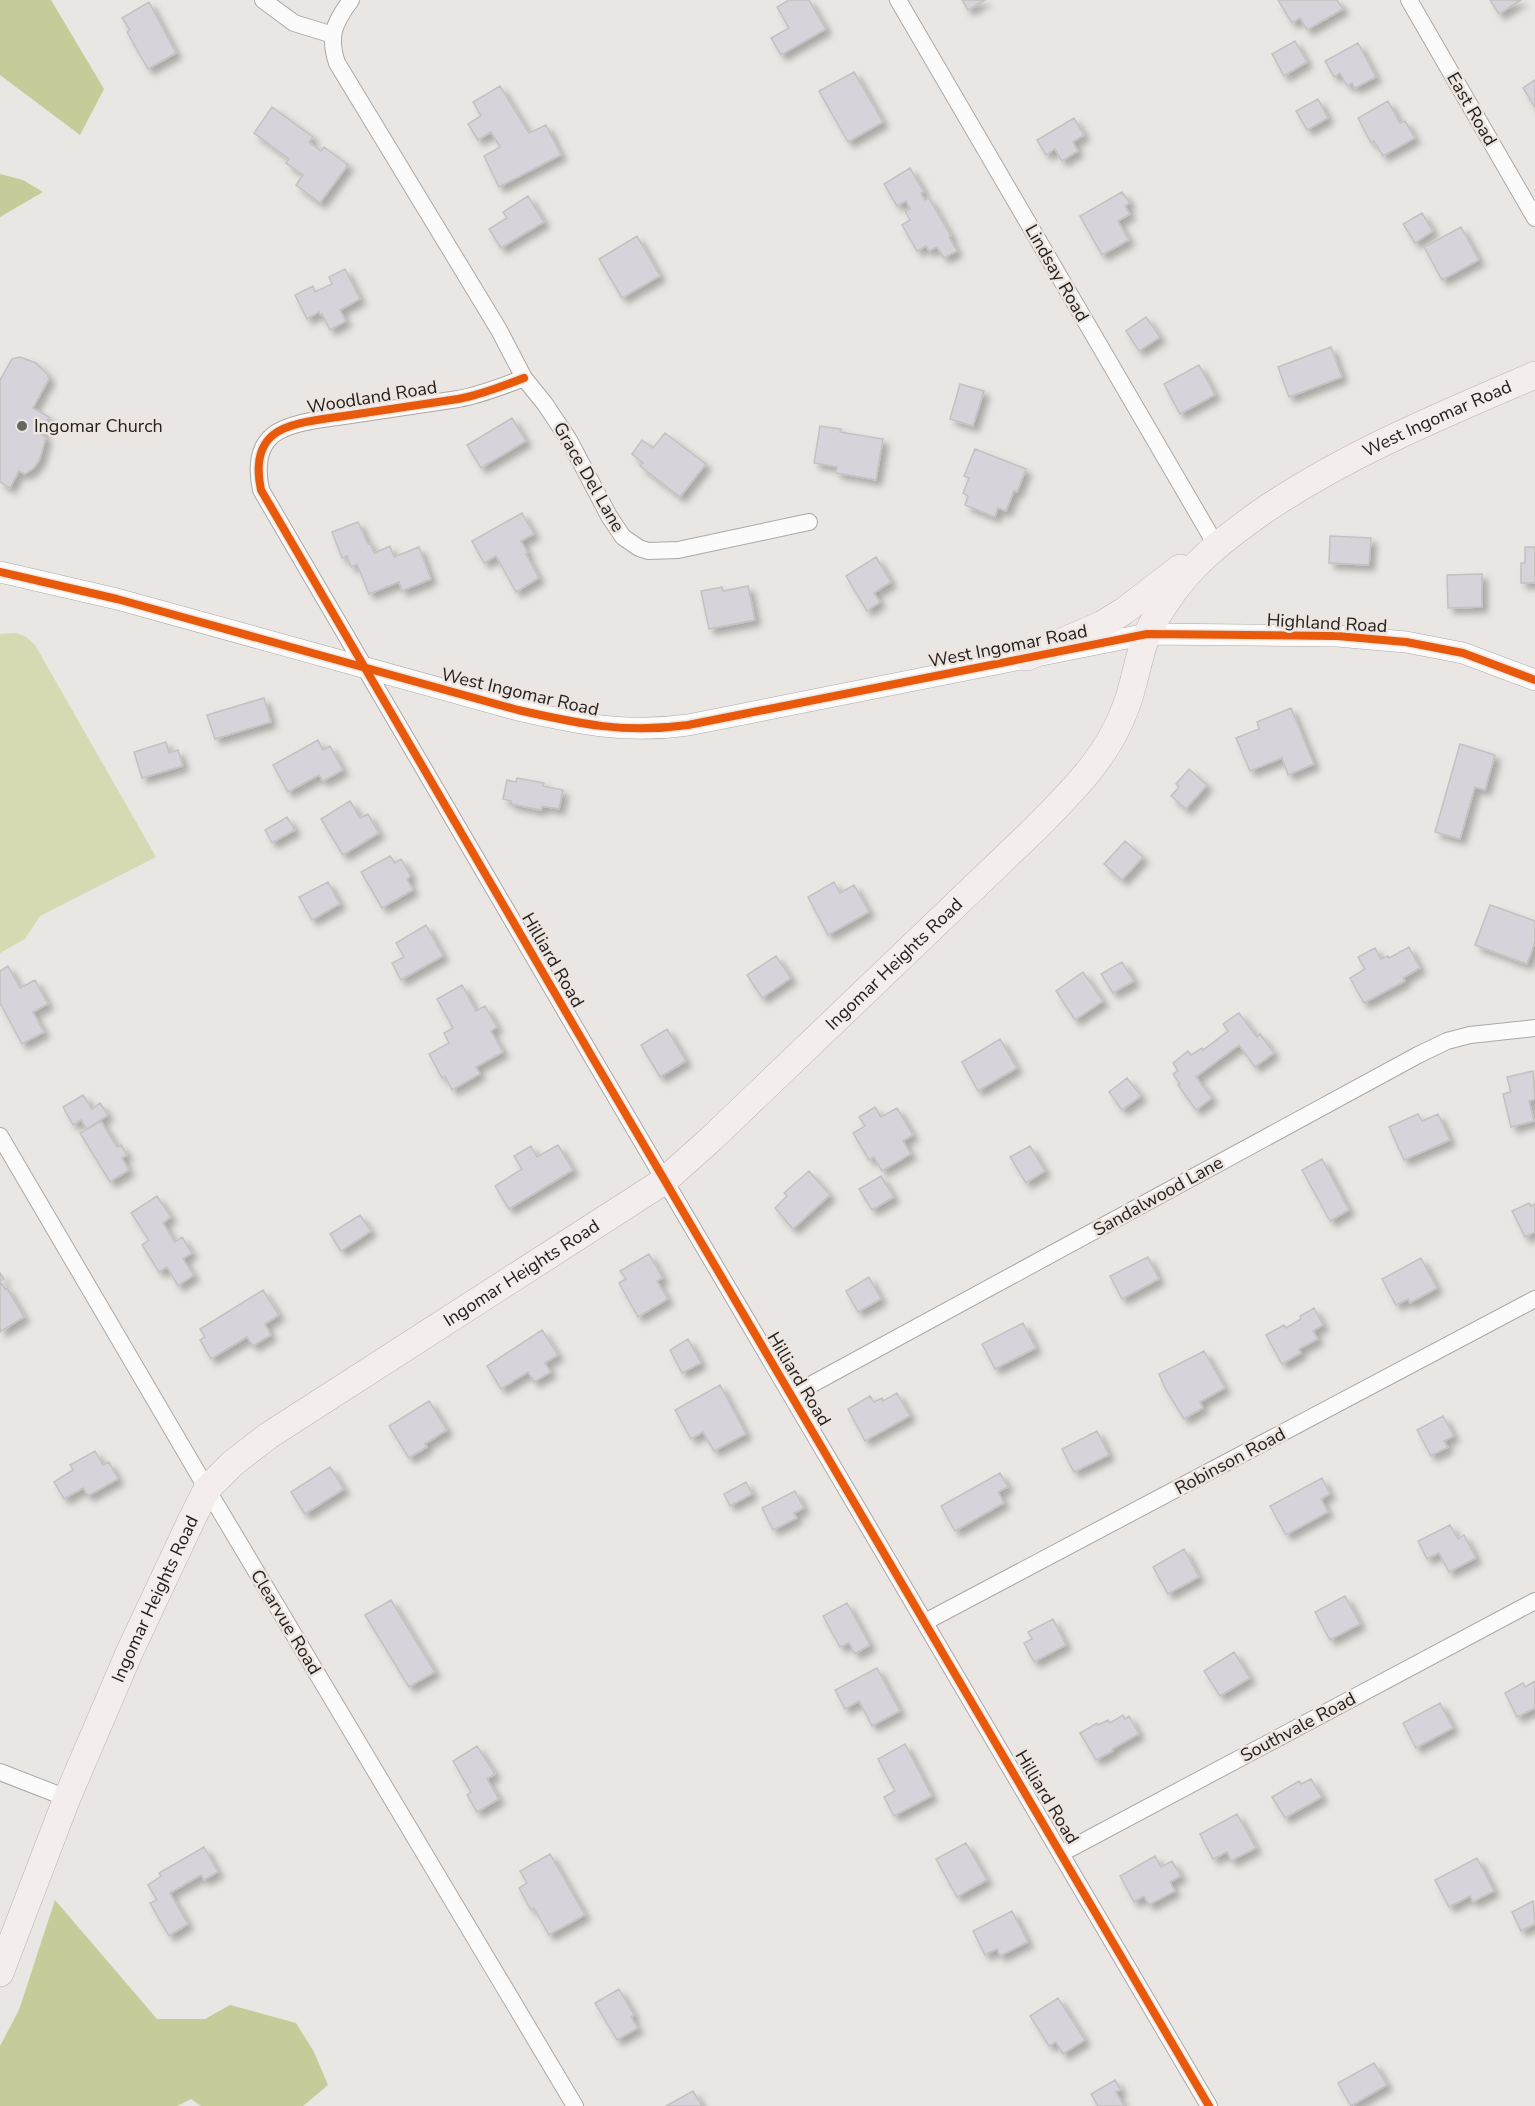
<svg xmlns="http://www.w3.org/2000/svg" width="1535" height="2106" font-family="'Nunito Sans',sans-serif">
  <style>
    .green { fill: #d6d9b2 }
    .forest { fill: #c7ca99 }
    .building { fill: #d7d3da; stroke: #c3c1c1; stroke-width: 1.5; filter: url(#shadow) }
    .lines { fill: none; stroke-linecap: round; stroke-linejoin: round }
    .minor-casing { stroke: #aba8a6; stroke-width: 18 }
    .tertiary-casing { stroke: #aba8a6; stroke-width: 22 }
    .primary-casing { stroke: #beb1b2; stroke-width: 28 }
    .minor { stroke: #fcfbfb; stroke-width: 16 }
    .tertiary { stroke: #fcfbfb; stroke-width: 21 }
    .primary { stroke: #f4edee; stroke-width: 27 }
    .cycleway-casing { stroke: #ede5e0; stroke-width: 11 }
    .cycleway { stroke: #e8590c; stroke-width: 8 }
    .poi-dot { fill: #696664; stroke: #ede5e0; stroke-width: 2 }
    .labels { text-anchor: middle; dominant-baseline: central; stroke-width: 5; stroke-linejoin: round; paint-order: stroke }
    .street-label { font-size: 18px; fill: #24211f; stroke: #ede5e0 }
    .poi-label { font-size: 18px; fill: #24211f; stroke: #ede5e0; text-anchor: start }
  </style>
  <defs>
    <filter id="shadow"><feDropShadow dx="5.5" dy="5.5" stdDeviation="3" flood-color="#0004"/></filter>
  </defs>
  <rect width="100%" height="100%" fill="#eae6e3"/>
  <path class="green" d="M16,633L26,637L35,645L156,857L40,916L25,939L0,953V634Z"/>
  <path class="forest" d="M0,0H51L104,89L80,135L0,75Z
    M0,174L23,180L43,192L0,217Z
    M55,1900L157,2019H205L230,2005L296,2023L314,2052L328,2085L303,2106H201L191,2099L177,2106H0V2046L19,2010Z"/>
  <path class="building" d="M789,0H809L826,29L781,55L771,38L789,28L777,7Z
    M962,0H985L968,10Z
    M1278,0H1337L1343,9L1307,30L1300,18L1292,23Z
    M1490,0H1521L1499,14Z
    M149,2L176,53L148,69L127,32L130,30L122,18Z
    M1295,41L1307,62L1284,76L1272,54Z
    M1358,43L1376,77L1355,88L1352,83L1347,86L1340,73L1334,77L1325,61Z
    M854,72L883,122L848,142L819,91Z
    M1535,80V107L1523,88Z
    M500,86L529,133L546,125L561,155L499,187L484,156L500,147L491,132L478,140L468,124L481,116L473,102Z
    M1318,99L1328,118L1307,130L1296,111Z
    M1388,101L1400,123L1405,121L1415,138L1383,156L1374,141L1371,143L1358,118Z
    M272,107L313,137L309,142L321,151L324,147L348,165L320,203L296,185L303,175L286,163L289,159L254,133Z
    M1074,118L1084,135L1073,142L1078,151L1062,161L1055,149L1046,155L1037,140Z
    M910,168L924,192L921,193L925,200L929,198L951,236L949,237L957,251L944,258L937,247L929,251L926,246L917,251L902,225L910,220L905,211L910,209L906,201L897,206L884,184Z
    M1122,192L1130,203L1125,206L1130,214L1118,221L1129,240L1102,255L1080,216Z
    M528,196L544,222L501,248L489,229L507,218L503,212Z
    M1422,213L1433,231L1415,243L1403,224Z
    M1461,227L1479,260L1442,280L1424,247Z
    M637,236L660,276L622,298L599,259Z
    M345,269L360,299L340,310L346,321L330,330L322,314L320,315L319,312L307,319L295,295L313,286L315,292L332,284L329,277Z
    M1146,317L1160,337L1139,351L1126,331Z
    M1331,347L1342,377L1289,397L1278,367Z
    M20,357L36,363L47,374L49,379L33,408L49,417L40,434L46,437L40,459L34,468L25,474L19,471L10,488L0,482V380L12,359Z
    M1199,365L1215,395L1180,414L1164,384Z
    M960,384L984,391L973,426L950,419Z
    M512,418L526,441L481,468L467,445Z
    M820,426L841,429L840,432L883,439L876,480L836,473L837,467L814,463Z
    M665,433L706,464L680,497L640,466L643,463L632,454L642,440L653,448Z
    M975,449L1026,469L1017,492L1014,491L1006,511L998,508L995,517L965,505L968,496L963,493L969,478L964,476Z
    M522,513L534,534L521,541L528,553L526,554L539,578L516,592L496,556L484,563L472,541Z
    M358,522L368,544L370,543L374,553L390,546L394,557L419,547L431,579L402,591L399,582L369,594L357,564L351,567L347,556L342,558L332,532Z
    M1330,536L1371,538L1369,565L1329,563Z
    M1525,547H1535V583H1521V563H1525Z
    M876,557L891,582L874,593L880,602L867,611L846,576Z
    M1482,574V607L1448,608L1447,575Z
    M748,586L755,620L709,629L701,591L722,587L723,591Z
    M264,698L271,722L215,739L207,715Z
    M1291,708L1314,764L1288,775L1282,758L1250,771L1236,738L1259,729L1257,722Z
    M318,740L323,750L330,746L343,770L323,781L319,775L288,792L273,765Z
    M166,742L169,753L178,750L183,766L142,778L134,752Z
    M1460,744L1495,755L1485,790L1475,787L1460,839L1435,832Z
    M1189,769L1207,785L1186,809L1171,796L1179,787L1176,784Z
    M517,778L544,783L543,786L563,790L559,809L542,806L541,810L511,804V801L503,799L507,780L516,782Z
    M350,801L360,818L368,814L379,833L343,855L321,819Z
    M287,817L295,830L272,843L265,830Z
    M1125,841L1143,857L1122,880L1104,864Z
    M390,856L395,863L401,859L411,876L407,879L413,890L382,908L361,872Z
    M328,882L340,904L312,920L299,897Z
    M834,882L840,893L854,885L869,912L828,935L808,897Z
    M1490,905L1535,921V942L1527,964L1475,945Z
    M426,925L443,956L401,980L392,963L404,957L396,943Z
    M1409,947L1420,968L1403,978L1405,981L1364,1003L1350,978L1365,969L1358,957L1375,948L1381,959L1388,956L1389,958Z
    M776,956L791,978L762,998L747,975Z
    M1122,962L1134,981L1113,993L1101,974Z
    M8,966L20,988L35,980L48,1004L33,1012L44,1032L22,1044L0,1003V971Z
    M1083,972L1103,1001L1075,1020L1056,991Z
    M462,985L476,1011L485,1006L497,1027L491,1031L503,1052L476,1067L480,1074L452,1090L445,1076L442,1078L429,1054L449,1043L444,1033L453,1028L437,999Z
    M1239,1013L1257,1037L1260,1034L1274,1053L1255,1067L1239,1045L1196,1077L1212,1098L1196,1110L1178,1085L1180,1084L1173,1074L1178,1071L1173,1063L1188,1051L1191,1055L1202,1048L1203,1050L1228,1031L1223,1024Z
    M667,1029L686,1061L660,1077L641,1045Z
    M1000,1039L1017,1068L978,1091L962,1062Z
    M1533,1071L1535,1099L1529,1101L1534,1121L1511,1127L1503,1094L1511,1092L1507,1077Z
    M1127,1078L1141,1096L1122,1110L1109,1092Z
    M83,1095L92,1109L100,1103L108,1115L87,1129L81,1120L73,1125L63,1107Z
    M875,1107L881,1117L897,1108L913,1135L903,1141L911,1154L882,1171L874,1157L869,1160L853,1133L865,1126L859,1117Z
    M1418,1114L1422,1121L1438,1114L1450,1140L1404,1160L1389,1127Z
    M101,1121L117,1147L121,1145L127,1155L122,1158L129,1170L110,1182L80,1133Z
    M558,1145L573,1170L509,1209L495,1186L522,1169L514,1156L531,1146L537,1157Z
    M1030,1146L1045,1171L1026,1183L1010,1157Z
    M1322,1159L1349,1210L1330,1221L1302,1170Z
    M809,1171L830,1195L793,1229L775,1208L787,1196L784,1193Z
    M881,1176L894,1197L872,1210L859,1189Z
    M157,1196L171,1217L163,1223L175,1242L182,1237L192,1253L183,1259L194,1275L178,1286L167,1267L159,1272L142,1245L149,1240L131,1213Z
    M1529,1203L1531,1206L1535,1204V1232L1525,1237L1512,1211Z
    M360,1215L371,1231L341,1251L330,1234Z
    M649,1254L663,1278L657,1281L668,1299L638,1317L619,1283L626,1279L620,1271Z
    M1148,1257L1159,1279L1122,1299L1110,1276Z
    M1421,1258L1437,1288L1410,1303L1408,1299L1396,1305L1382,1279Z
    M0,1273L4,1279L0,1281L5,1289L7,1288L24,1317L0,1332Z
    M869,1277L881,1299L858,1312L846,1291Z
    M263,1290L279,1315L265,1324L271,1335L253,1346L247,1337L211,1359L200,1340L205,1337L200,1329Z
    M1314,1308L1323,1325L1313,1331L1318,1339L1299,1349L1301,1353L1282,1364L1266,1335L1284,1325L1286,1328L1301,1319L1300,1316Z
    M1023,1323L1036,1348L995,1369L982,1344Z
    M542,1330L558,1355L545,1363L551,1372L534,1382L528,1372L501,1389L487,1366Z
    M688,1339L701,1363L682,1373L670,1350Z
    M1204,1351L1225,1388L1200,1402L1203,1408L1184,1419L1166,1390L1159,1374Z
    M720,1385L746,1434L714,1451L703,1432L691,1439L675,1410Z
    M897,1393L910,1416L865,1441L848,1409L870,1396L874,1402L882,1398L883,1401Z
    M429,1401L447,1430L425,1444L427,1447L409,1458L389,1426Z
    M1443,1416L1454,1436L1444,1441L1448,1447L1431,1456L1417,1430Z
    M1097,1431L1109,1455L1074,1472L1062,1449Z
    M95,1451L103,1465L109,1462L118,1479L88,1496L83,1488L64,1499L54,1482L73,1470L70,1465Z
    M330,1467L344,1489L305,1514L291,1492Z
    M1000,1473L1008,1487L998,1492L1004,1503L955,1531L941,1506Z
    M1322,1478L1330,1494L1321,1499L1328,1512L1286,1535L1270,1506Z
    M746,1482L752,1494L730,1506L724,1494Z
    M795,1491L804,1508L794,1513L797,1518L773,1530L762,1508Z
    M1450,1525L1458,1539L1464,1535L1476,1558L1449,1572L1439,1553L1427,1559L1418,1541Z
    M1184,1549L1199,1577L1168,1594L1153,1567Z
    M1345,1596L1360,1624L1330,1640L1315,1612Z
    M391,1600L435,1672L409,1687L365,1615Z
    M847,1603L870,1645L855,1654L849,1643L840,1647L823,1616Z
    M1053,1619L1066,1645L1034,1662L1024,1643L1032,1639L1028,1632Z
    M1234,1652L1250,1678L1220,1696L1204,1671Z
    M877,1668L900,1711L872,1726L859,1701L845,1709L835,1690Z
    M1535,1681V1708L1517,1717L1505,1693L1523,1683L1525,1687Z
    M1440,1703L1453,1728L1416,1748L1403,1723Z
    M1123,1715L1125,1719L1129,1716L1139,1734L1112,1749L1113,1751L1096,1760L1080,1733L1097,1723L1098,1725L1108,1720L1110,1723Z
    M905,1744L932,1796L894,1816L884,1797L895,1791L878,1759Z
    M477,1746L495,1774L487,1779L499,1799L477,1812L467,1795L471,1792L453,1761Z
    M1311,1779L1322,1797L1285,1818L1272,1797L1299,1781L1301,1784Z
    M1237,1814L1256,1848L1231,1861L1227,1852L1213,1859L1200,1834Z
    M966,1843L987,1880L957,1897L936,1859Z
    M204,1847L218,1872L204,1880L201,1875L170,1893L188,1924L169,1936L150,1903L157,1900L148,1885L161,1876L159,1873Z
    M550,1854L585,1915L549,1935L534,1908L531,1910L519,1888L527,1883L520,1871Z
    M1155,1856L1161,1867L1172,1861L1181,1876L1170,1882L1175,1891L1149,1905L1144,1896L1134,1902L1120,1876Z
    M1477,1858L1494,1891L1473,1902L1470,1896L1449,1907L1435,1880Z
    M1533,1901L1535,1924L1521,1931L1512,1912Z
    M1012,1911L1028,1942L1000,1956L997,1949L985,1955L973,1931Z
    M619,1989L634,2015L631,2017L638,2028L617,2040L595,2003Z
    M1058,1998L1085,2040L1063,2054L1056,2042L1049,2046L1030,2016Z
    M1374,2063L1387,2085L1351,2106L1338,2083Z
    M1115,2080L1121,2090L1116,2092L1124,2106H1098L1091,2094Z
    M693,2091L702,2106H666Z"/>
  <g class="lines">
    <g class="minor-casing">
      <path id="minor" d="M263,0L294,23L333,35
        M351,0C334,23 328,36 337,63L499,330L524,378L545,404L569,440L609,516L623,537L639,548L648,551L678,550L809,522
        M898,0L1216,545
        M1409,0L1535,218
        M524,378C503,386 481,395 458,399C420,405 382,410 344,416C324,419 289,422 273,435C256,449 257,471 261,490C573,1031 896,1566 1209,2106
        M0,1136L207,1489L575,2106
        M792,1395L1418,1055L1447,1041L1470,1035L1535,1028
        M925,1622L1535,1299
        M0,1772L67,1798
        M1062,1853L1535,1601"/>
    </g>
    <g class="tertiary-casing">
      <path id="tertiary" d="M0,572L117,599L518,710C580,724 625,734 688,725L1147,634L1337,636L1406,642L1463,653L1535,680"/>
    </g>
    <g class="primary-casing">
      <g id="primary">
        <path d="M1027,657L1103,624L1124,611L1180,568"/>
        <path id="s1" d="M0,1973L67,1798L130,1651L191,1521L207,1489L233,1463L268,1436L664,1181L711,1139L1036,828C1071,792 1107,758 1125,709C1135,685 1137,659 1147,635C1151,624 1159,613 1165,604C1190,564 1225,538 1263,511C1347,454 1442,415 1535,375"/>
      </g>
    </g>
    <use href="#minor" class="minor"/>
    <use href="#tertiary" class="tertiary"/>
    <use href="#primary" class="primary"/>
    <g class="cycleway-casing">
      <path id="cycleway" d="M524,378C503,386 481,395 458,399C420,405 382,410 344,416C324,419 289,422 273,435C256,449 257,471 261,490C573,1031 896,1566 1209,2106
        M0,572L117,599L518,710C580,724 625,734 688,725L1147,634L1337,636L1406,642L1463,653L1535,680"/>
    </g>
    <use href="#cycleway" class="cycleway"/>
  </g>
  <circle class="poi-dot" cx="22" cy="426" r="6"/>
  <g class="labels">
    <g class="street-label">
      <text transform="translate(1472 109) rotate(60)">East Road</text>
      <text transform="translate(1057 273) rotate(60)">Lindsay Road</text>
      <text transform="translate(372 397) rotate(-9)">Woodland Road</text>
      <text stroke="none"><textPath href="#s1" startOffset="2188">West Ingomar Road</textPath></text>
      <text transform="translate(589 477) rotate(60)">Grace Del Lane</text>
      <text transform="translate(1327 623) rotate(3)">Highland Road</text>
      <text transform="translate(1008 646) rotate(-11)">West Ingomar Road</text>
      <text transform="translate(520 692) rotate(13)">West Ingomar Road</text>
      <text transform="translate(553 960) rotate(60)">Hilliard Road</text>
      <text stroke="none"><textPath href="#s1" startOffset="1395">Ingomar Heights Road</textPath></text>
      <text transform="translate(1158 1196) rotate(-29)">Sandalwood Lane</text>
      <text stroke="none"><textPath href="#s1" startOffset="909">Ingomar Heights Road</textPath></text>
      <text transform="translate(799 1379) rotate(59)">Hilliard Road</text>
      <text transform="translate(1230 1461) rotate(-28)">Robinson Road</text>
      <text stroke="none"><textPath href="#s1" startOffset="405">Ingomar Heights Road</textPath></text>
      <text transform="translate(286 1622) rotate(59)">Clearvue Road</text>
      <text transform="translate(1298 1727) rotate(-28)">Southvale Road</text>
      <text transform="translate(1047 1797) rotate(59)">Hilliard Road</text>
    </g>
    <g class="poi-label">
      <text x="34" y="426">Ingomar Church</text>
    </g>
  </g>
</svg>
